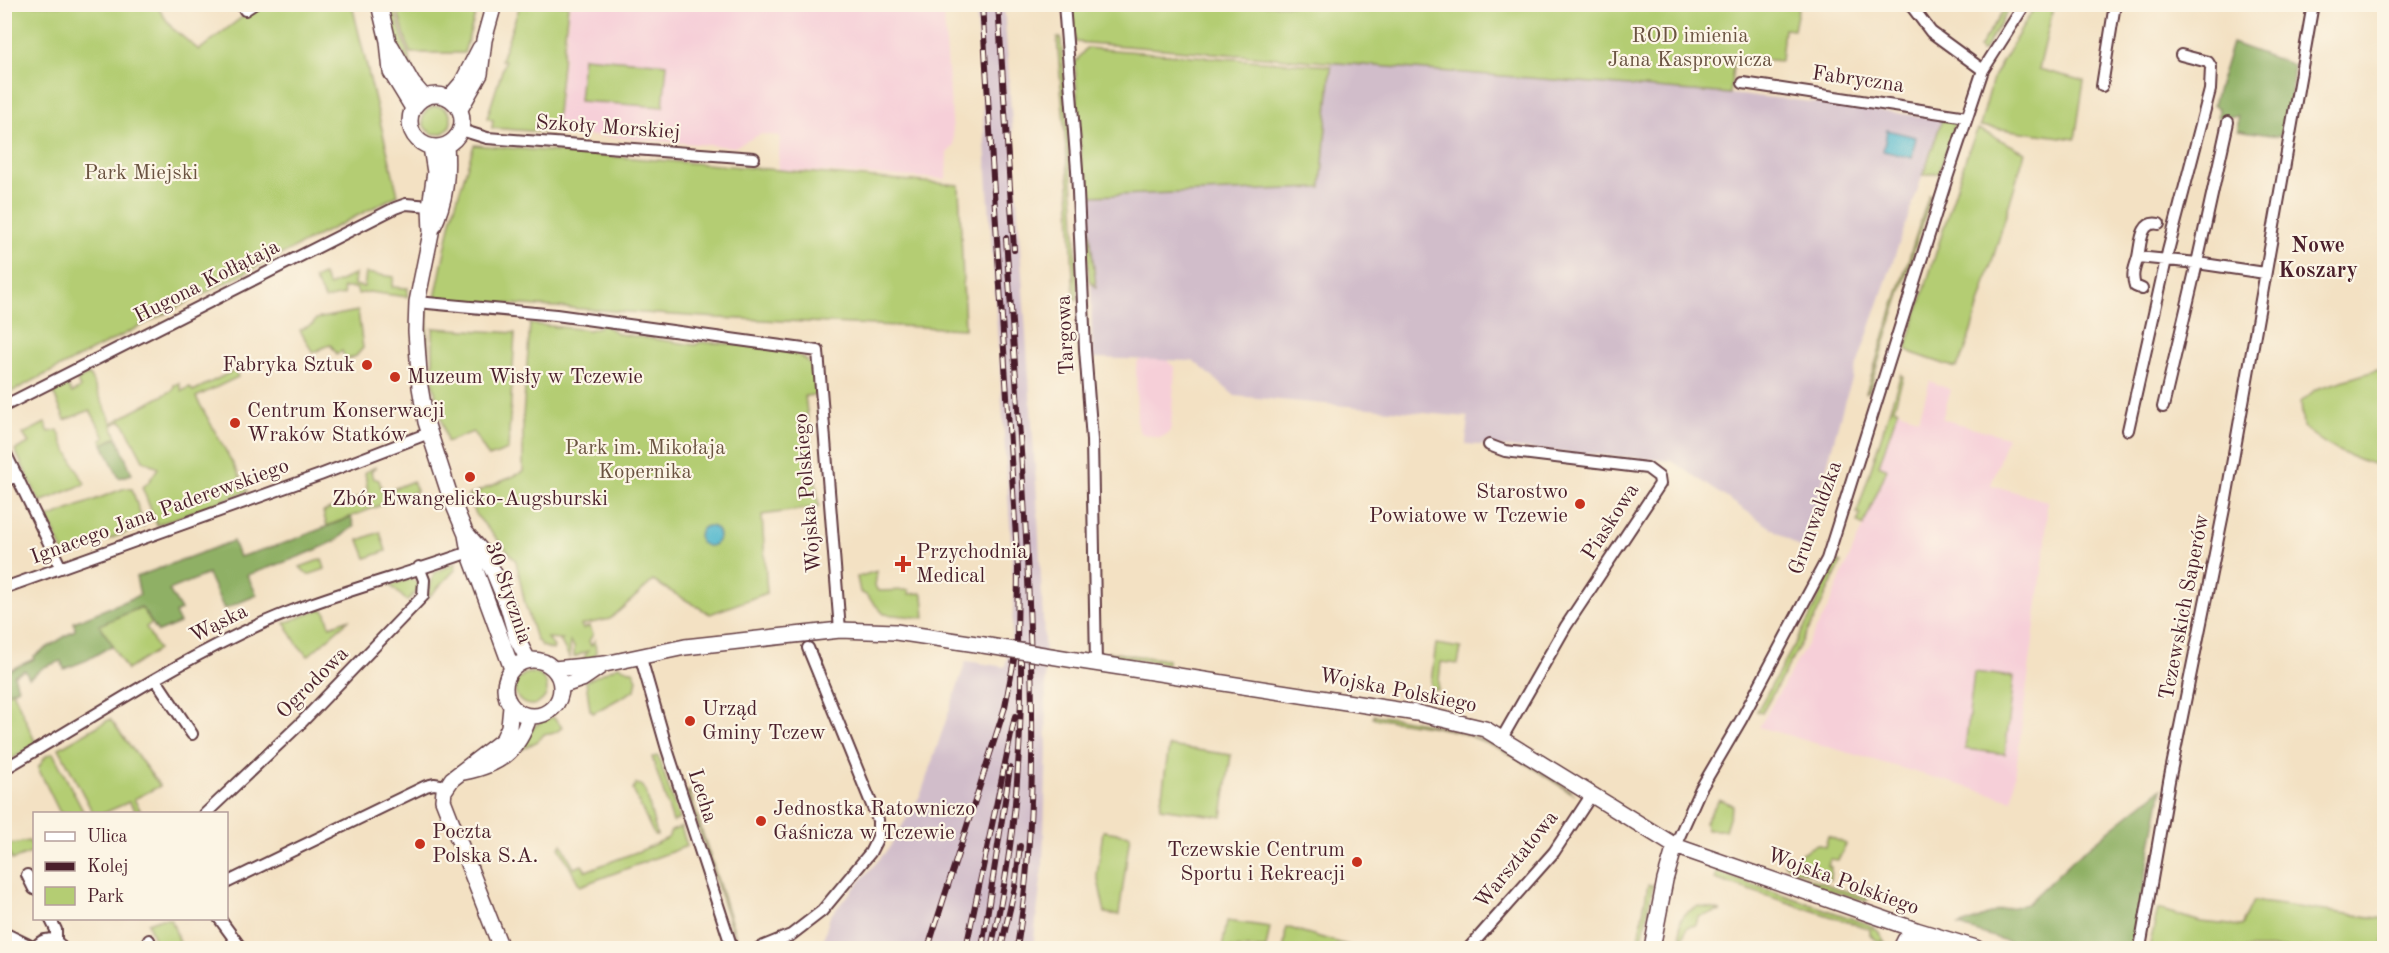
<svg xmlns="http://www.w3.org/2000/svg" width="2389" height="953" font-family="'Old Standard TT',serif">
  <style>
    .built { fill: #f6cfd8 }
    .industrial { fill: #d1bdca }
    .green { fill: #b4cd73; stroke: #7f764f; stroke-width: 1.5 }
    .forest { fill: #8fb065; stroke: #6c6848; stroke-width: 1.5 }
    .water { fill: #50b7ce; stroke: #4d6b7c; stroke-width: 1.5 }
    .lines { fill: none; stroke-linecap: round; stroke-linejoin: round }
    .street-casing { stroke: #633c42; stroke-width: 14 }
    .secondary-casing { stroke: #633c42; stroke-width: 18 }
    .street { stroke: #fff; stroke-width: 10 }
    .secondary { stroke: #fff; stroke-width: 15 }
    .rail-casing { stroke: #4a1f2b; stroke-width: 6 }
    .rail { stroke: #fcf5e5; stroke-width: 4; stroke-dasharray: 11; stroke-linecap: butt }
    .secondary-bridge-casing { stroke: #633c42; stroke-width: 18; stroke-linecap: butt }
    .secondary-bridge { stroke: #fff; stroke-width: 15 }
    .poi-dot { fill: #c8321e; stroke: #fcf5e5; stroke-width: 2 }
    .labels { text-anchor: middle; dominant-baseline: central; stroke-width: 4.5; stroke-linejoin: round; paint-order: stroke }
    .park-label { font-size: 21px; fill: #6a5341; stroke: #fcf5e5 }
    .street-label { font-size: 21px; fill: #4a1f2b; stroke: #fcf5e5 }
    .poi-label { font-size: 21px; fill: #4a1f2b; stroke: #fcf5e5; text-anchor: start }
    .neighbourhood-label { font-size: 22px; font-weight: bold; fill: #4a1f2b; stroke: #fcf5e5 }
  </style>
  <rect width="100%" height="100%" fill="#fcf5e5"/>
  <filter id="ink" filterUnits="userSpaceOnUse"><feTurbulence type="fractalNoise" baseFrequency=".0167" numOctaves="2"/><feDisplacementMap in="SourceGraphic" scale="12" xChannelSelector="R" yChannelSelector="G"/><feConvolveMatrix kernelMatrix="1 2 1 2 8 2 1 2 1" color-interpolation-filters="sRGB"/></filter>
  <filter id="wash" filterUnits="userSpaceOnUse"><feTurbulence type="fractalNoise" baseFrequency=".008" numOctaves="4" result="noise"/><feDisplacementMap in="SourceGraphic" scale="24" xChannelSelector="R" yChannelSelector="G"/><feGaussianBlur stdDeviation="1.35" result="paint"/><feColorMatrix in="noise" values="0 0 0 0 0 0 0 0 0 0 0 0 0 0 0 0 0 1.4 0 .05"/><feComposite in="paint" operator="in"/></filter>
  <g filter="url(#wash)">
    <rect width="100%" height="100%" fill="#f3e1c3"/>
    <path class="built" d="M570,5H943L954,146L947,153L946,179L778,169L780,136L761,134L734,147L556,133Z
      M1143,358L1166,359L1175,368L1171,426L1169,433L1160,438L1140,433L1137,424L1136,367L1138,361Z
      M1930,381L1951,390L1942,419L2007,437L1991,485L2047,501L2046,541L2012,800L1759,727L1827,610L1887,470L1879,466L1898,410L1919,419Z"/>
    <path class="industrial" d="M976,5H1004L1037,498L1045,659L1047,749L1043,863L1033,948H821L830,916L889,848L921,794L966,661L1005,667L1011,641L1014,596L1011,540Z
      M1331,60L1787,99L1942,119L1844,403L1804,550L1672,461L1466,444L1468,417L1235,396L1194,361L1092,358L1090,196L1321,188Z"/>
    <path class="green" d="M2040,4L2054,5L2039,69L2084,81L2075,139L1980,126L1994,75L2034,8Z
      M5,5H156L172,28L199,50L258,5H352L398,195L5,395Z
      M388,5H393L414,74L398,44Z
      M396,5H478L464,53H410Z
      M520,5H568L555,133L492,128L493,120L487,118L505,61L501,60Z
      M1069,5H1799L1794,30L1784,29L1781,61L1734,57L1730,94L1075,42V36L1071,33Z
      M2007,5H2012L1984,50L1981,51L1979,48Z
      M1057,38H1061L1074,205L1078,299L1074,300L1069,186Z
      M1086,48L1331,66L1321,188L1089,196V224L1096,287L1089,280L1075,63Z
      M583,57L667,64L663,107L579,101Z
      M423 120a14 14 0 1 1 28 0a14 14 0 1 1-28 0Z
      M1943,117L1955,123L1939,173L1923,175Z
      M1978,129L2025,152L1965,351L1956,368L1912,353L1906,348L1968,151Z
      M474,145L959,185L965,329L718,318L435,299L452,216Z
      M1929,195L1931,197L1869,391L1866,393Z
      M366,273L394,277L392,287L408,288L407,297L369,292L358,294L356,288H343L344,295L325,299L314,279L323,275L329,286L355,274L354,285L364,287Z
      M427,306L428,361L433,418L425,361V310Z
      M358,311L363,348L356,356L346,360L342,351L337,354L330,344L313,353L300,330L313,324L316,319Z
      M530,324L589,330L604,325L619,334L695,345L701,342C723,344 792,346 806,360C815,369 815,383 816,395L805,396L819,507L762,515L767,593L710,614L653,581L610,619L581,625L583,629L589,626L593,634L589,641L591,646L595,640L596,653L591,660L582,662L588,651L574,657V647L570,642V659L560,640L562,639L547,638L554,647L553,650L542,646L536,639L525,604L516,561L477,516L468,496L523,472V417Z
      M433,328L515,333L508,450L489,457L473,432L447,442L433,384Z
      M2384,368V467C2350,458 2330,450 2303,427L2301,402L2316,389Z
      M235,370L238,377L196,397L248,491L157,525L142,487L148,483L158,468L143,460L124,424L121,421L112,425L117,437L103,444L101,440L105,438L90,410L65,420L53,392L67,385L72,393L80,388L77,380L89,374L112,423L173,390L174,385L179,383L182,391L190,387L193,391Z
      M1901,374L1903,377L1894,408L1898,410L1879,465L1887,469L1863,526L1857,522L1861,514L1857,513Z
      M45,423L49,432L58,430L63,443L85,484L40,502L15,450L29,443L23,434Z
      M376,467L371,472L373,478L379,480L383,493L413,481L417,491L327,526L323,512L368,494L365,472Z
      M125,488L132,489L144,526L65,556L48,518Z
      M380,532L386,551L366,558L359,540Z
      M322,559L325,569L308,575L300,567Z
      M1835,561L1841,563L1814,620L1762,713L1757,711L1809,619Z
      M456,563L455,570L427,599L434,573Z
      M877,571L875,586L878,591L909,590V594L921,593L923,595L925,618L884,614L866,595L860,592L857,577Z
      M410,579L417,582L419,589L407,601L390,585Z
      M142,607L153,622L146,627L158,650L127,670L99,625Z
      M321,609L325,611L330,626L350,619L308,656L297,644L285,623Z
      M1436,644L1461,648L1458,664L1441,662L1438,690L1430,689Z
      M1109,652L1168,660V664L1114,656Z
      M618,666L633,671L637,679L635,690L593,713L590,710L586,681Z
      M1974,672L2014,677L2005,754L1965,749Z
      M515 689a16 16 0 1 1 32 0a16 16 0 1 1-32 0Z
      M13,691L36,744L5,763V694Z
      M1374,715C1441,723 1484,736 1541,772C1552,779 1566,786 1575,795C1539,773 1506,747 1465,734C1436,725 1403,723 1373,718Z
      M553,717L562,727C557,733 551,735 544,734L538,741L519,751C528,734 533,722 553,717Z
      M110,719L160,786L134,799L142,813H137L129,802L104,813H93L59,748Z
      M1169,746L1231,755L1222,817L1160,808Z
      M53,753L84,813H60L38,768L46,756Z
      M658,756L679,819L673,822L652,757Z
      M636,784L641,785L646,792L657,835H654L633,790Z
      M689,791L738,943H736L687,792Z
      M1719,799L1733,805L1725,830H1707L1705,822Z
      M681,827L687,846L580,886L559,847L562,844L574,868L582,865L586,871L642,850L668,838L671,831Z
      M1103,831L1130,835L1119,915L1105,913L1097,875Z
      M1828,836L1846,844L1838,860L1830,859L1828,866L1831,867L1830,880L1795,870L1784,863L1817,844L1825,847Z
      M29,841L34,847V852L12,860L6,845Z
      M1716,872L1868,924L1878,931L1886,944L1874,939L1870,934V929L1715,879Z
      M1790,872L1867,898L1868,900L1865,901L1802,881Z
      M1648,885H1653L1641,946L1637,945Z
      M2253,901L2384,919V948H2149L2158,909L2201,922L2241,926Z
      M1699,906L1721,911L1698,917L1696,925L1687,927L1682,941C1677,921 1680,914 1699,906Z
      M159,919H171L182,948H157L148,923Z
      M1227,921L1270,927L1266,948H1222Z
      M1286,927L1357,948H1284Z"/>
    <path class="forest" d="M2232,43L2294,65L2288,126L2282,134L2277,136L2238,130V116L2218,117L2219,109L2213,104Z
      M117,437L132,474L119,478L103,444Z
      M351,517L354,527C346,530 343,537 335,541C307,555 277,565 247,575L257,595L224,609L208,574L169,590L181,610L175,613L180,623L158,632L141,607L99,625L113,645L87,660L64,669L61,661L44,667L29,678L25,670L14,675L18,688L5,694V672L34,659V656L75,630L74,622L140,595L136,577L233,541L239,557L285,543Z
      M2162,788L2132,948H2028L1959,926L2000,910L2027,904L2075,858Z"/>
    <path class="water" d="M1887,130L1916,137L1912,158L1883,151Z
      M699 536a10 10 0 1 1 20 0a10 10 0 1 1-20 0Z"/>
  </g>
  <g filter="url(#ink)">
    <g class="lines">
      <g class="street-casing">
        <path id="street" d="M241,4L245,10L254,4
          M1064,4L1077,170L1085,349L1092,440L1096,664
          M1910,4L1931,32L1983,70
          M1743,83L1967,117
          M2102,86L2115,4
          M461,130L487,138L754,158
          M2138,257L2197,263L2228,122
          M2142,289L2135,286C2131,274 2135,268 2138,257C2141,244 2140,220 2159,224
          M417,302L556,315L818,351L840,630
          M4,406L395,208L406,204L430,206
          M2163,407L2197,263L2265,273
          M2128,430L2168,251L2210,90L2211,67L2208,62L2181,55
          M1489,445L1505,451L1647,468L1659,477L1660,484L1566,626L1502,738
          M4,450L61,568
          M4,482L17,475
          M4,588L320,475L429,433
          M640,655L667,749L732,948
          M156,680L192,734
          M4,769C82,724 157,674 237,635C311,598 392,580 469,552
          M205,814L301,723L423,596L424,580L419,567
          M1675,846L1700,790L1741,720L1827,559L1945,184L1983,70L2025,4
          M27,875L34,889
          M226,883L426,786L434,784L447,786
          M50,918L56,930V942
          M219,918L241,948
          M4,933L35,948
          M149,940L152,948
          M35,948C42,937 55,936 62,948
          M759,948L791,935L822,911L870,853L878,837V820L808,648
          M1469,948L1554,852L1592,794
          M2140,948L2169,781L2226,499L2313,4"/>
      </g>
      <g class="secondary-casing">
        <path id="secondary" d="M379,4L388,41L391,72L413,108
          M391,46L412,83L424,97
          M410 121a26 26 0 1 1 52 0a26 26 0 1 1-52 0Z
          M449,98L462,83L480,48
          M460,109L480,74L484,40L494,4
          M431,147L435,172L430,206L431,233L417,302L416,331L420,387L426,422L450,496L465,532L484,554L494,573L508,607L517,639L528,660
          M433,227C446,200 448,174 446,145
          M466,535L469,552L512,669
          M505 688a28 28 0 1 1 56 0a28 28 0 1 1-56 0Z
          M1075,660L1417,713L1485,729L1675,846L1916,930L1976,948
          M554,669L605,664L685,647L840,630L896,632L983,645
          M561,686L582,679L601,666
          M464,772C499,765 518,752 529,717
          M1916,930L1918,948
          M501,948L443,800L444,791L452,779L503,740L509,727L511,707
          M1652,948L1665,880L1675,846
          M1901,948L1905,940L1916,930"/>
      </g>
      <use href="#street" class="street"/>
      <use href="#secondary" class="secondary"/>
      <g class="rail-casing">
        <path id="rail" d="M998,4L1014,250
          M1006,238C1015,369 1026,500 1030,632C1034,738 1034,844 1017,948
          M928,948L1005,707L1017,644L1018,569L982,4
          M966,948L1015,716
          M982,948L1010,768
          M991,948C1014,853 1022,757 1021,659
          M1001,948L1015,887L1020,846"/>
      </g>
      <use href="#rail" class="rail"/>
      <g class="secondary-bridge-casing">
        <path id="secondary-bridge" d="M983,645L1075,660"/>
      </g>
      <use href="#secondary-bridge" class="secondary-bridge"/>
    </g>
  </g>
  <g class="poi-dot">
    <circle cx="367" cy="365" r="6"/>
    <circle cx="395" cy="377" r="6"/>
    <circle cx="235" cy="423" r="6"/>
    <circle cx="470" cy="477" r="6"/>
    <circle cx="1580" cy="504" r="6"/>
    <path d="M900 555h6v6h6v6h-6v6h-6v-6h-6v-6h6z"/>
    <circle cx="690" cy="721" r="6"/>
    <circle cx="761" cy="821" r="6"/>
    <circle cx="420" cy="844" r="6"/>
    <circle cx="1357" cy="862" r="6"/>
  </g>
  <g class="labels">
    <g class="park-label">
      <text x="1690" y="36">ROD imienia<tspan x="1690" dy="24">Jana Kasprowicza</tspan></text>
      <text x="141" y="173">Park Miejski</text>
      <text x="645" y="448">Park im. Mikołaja<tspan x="645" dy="24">Kopernika</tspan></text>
    </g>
    <g class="street-label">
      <text transform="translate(1858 80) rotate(8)">Fabryczna</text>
      <text transform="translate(608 128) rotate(4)">Szkoły Morskiej</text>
      <text transform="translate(207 282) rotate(-27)">Hugona Kołłątaja</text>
      <text transform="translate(1066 335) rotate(-93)">Targowa</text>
      <text transform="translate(808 493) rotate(-95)">Wojska Polskiego</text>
      <text transform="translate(160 512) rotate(-20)">Ignacego Jana Paderewskiego</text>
      <text transform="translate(1816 518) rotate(-70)">Grunwaldzka</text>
      <text transform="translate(1611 522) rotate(-57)">Piaskowa</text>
      <text transform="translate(508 593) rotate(71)">30 Stycznia</text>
      <text transform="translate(2185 607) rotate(-79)">Tczewskich Saperów</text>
      <text transform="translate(219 624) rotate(-27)">Wąska</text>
      <text transform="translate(313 683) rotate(-45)">Ogrodowa</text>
      <text transform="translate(1398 691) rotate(11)">Wojska Polskiego</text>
      <text transform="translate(702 796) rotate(72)">Lecha</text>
      <text transform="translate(1517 860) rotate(-51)">Warsztatowa</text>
      <text transform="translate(1843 882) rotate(20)">Wojska Polskiego</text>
    </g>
    <g class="poi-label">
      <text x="355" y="365" text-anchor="end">Fabryka Sztuk</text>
      <text x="407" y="377">Muzeum Wisły w Tczewie</text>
      <text x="247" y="411">Centrum Konserwacji<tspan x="247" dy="24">Wraków Statków</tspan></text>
      <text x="1568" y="492" text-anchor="end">Starostwo<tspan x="1568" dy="24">Powiatowe w Tczewie</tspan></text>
      <text x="470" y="499" text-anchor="middle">Zbór Ewangelicko-Augsburski</text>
      <text x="916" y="552">Przychodnia<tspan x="916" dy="24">Medical</tspan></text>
      <text x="702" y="709">Urząd<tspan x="702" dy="24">Gminy Tczew</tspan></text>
      <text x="773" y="809">Jednostka Ratowniczo<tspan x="773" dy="24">Gaśnicza w Tczewie</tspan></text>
      <text x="432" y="832">Poczta<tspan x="432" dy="24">Polska S.A.</tspan></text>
      <text x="1345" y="850" text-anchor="end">Tczewskie Centrum<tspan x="1345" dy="24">Sportu i Rekreacji</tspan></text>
    </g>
    <g class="neighbourhood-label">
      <text x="2318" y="246">Nowe<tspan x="2318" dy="25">Koszary</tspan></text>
    </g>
  </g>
  <rect width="2389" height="953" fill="none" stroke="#fcf5e5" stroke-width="24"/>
  <rect x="33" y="812" width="195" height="108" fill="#fcf5e5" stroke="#b59f9b" stroke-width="1.5"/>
  <rect x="45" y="832" width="30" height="9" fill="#ffffff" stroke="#b59f9b" stroke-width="1.5"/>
  <text x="87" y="842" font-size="18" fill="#4a1f2b">Ulica</text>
  <rect x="45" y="862" width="30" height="9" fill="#4a1f2b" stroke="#b59f9b" stroke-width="1.5"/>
  <text x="87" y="872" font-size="18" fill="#4a1f2b">Kolej</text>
  <rect x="45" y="887" width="30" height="18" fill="#b4cd73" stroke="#b59f9b" stroke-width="1.5"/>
  <text x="87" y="902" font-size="18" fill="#4a1f2b">Park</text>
</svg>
